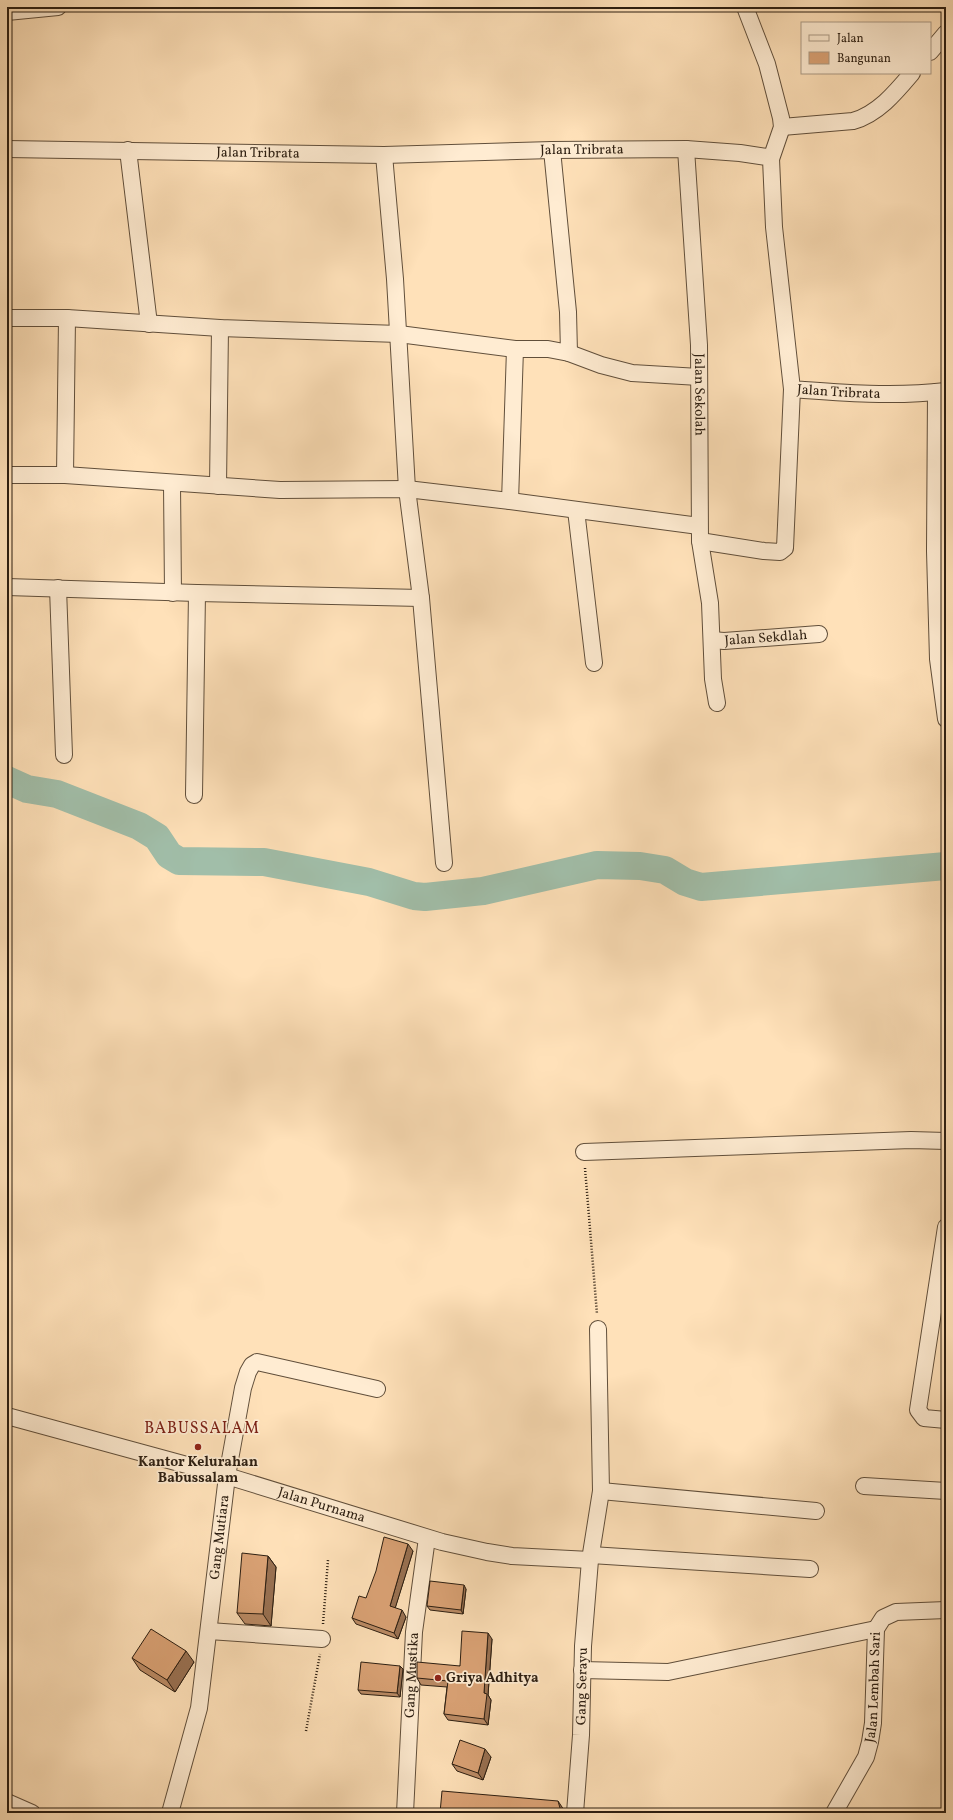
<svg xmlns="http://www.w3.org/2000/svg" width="953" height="1820" font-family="Vollkorn,serif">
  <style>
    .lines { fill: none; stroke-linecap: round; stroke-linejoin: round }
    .river { stroke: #a1bea9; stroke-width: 28 }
    .minor-casing { stroke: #614f3b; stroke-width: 18 }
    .path { stroke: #2c1e11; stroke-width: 2.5; stroke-dasharray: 1 2; stroke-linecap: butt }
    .minor { stroke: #ffecd2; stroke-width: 16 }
    .wall { fill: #bb8b65; stroke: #2c1e11 }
    .shaded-wall { fill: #997152; stroke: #2c1e11 }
    .building { fill: #daa275; stroke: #2c1e11 }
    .poi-dot { fill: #8f2418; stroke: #ffecd2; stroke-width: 1.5 }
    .labels { text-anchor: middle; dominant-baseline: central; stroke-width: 3.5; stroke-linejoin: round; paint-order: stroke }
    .street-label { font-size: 14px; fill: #2c1e11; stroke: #ffecd2 }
    .poi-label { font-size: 14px; font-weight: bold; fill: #2c1e11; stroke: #ffecd2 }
    .quarter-label { font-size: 16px; letter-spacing: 1px; fill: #7a1f14; stroke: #ffecd2 }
  </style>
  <rect width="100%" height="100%" fill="#ffe1b9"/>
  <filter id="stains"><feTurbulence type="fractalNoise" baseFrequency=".005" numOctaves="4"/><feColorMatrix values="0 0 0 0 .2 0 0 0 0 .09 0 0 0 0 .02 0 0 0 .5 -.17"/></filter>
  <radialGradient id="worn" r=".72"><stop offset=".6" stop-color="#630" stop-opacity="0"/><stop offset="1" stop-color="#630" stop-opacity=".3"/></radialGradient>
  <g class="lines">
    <path class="river" d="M7,780L27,789L57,794L139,826L157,837L169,855L179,861L264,862L369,882L414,896L425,897L483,891L597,865L640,866L665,870L685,882L701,887L946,866"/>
    <g class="minor-casing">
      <g id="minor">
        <path d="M745,7L767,64L781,118L782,127L771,159"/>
        <path d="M7,12L58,7"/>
        <path d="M930,52L946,33"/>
        <path d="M782,127L853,121C878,114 896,92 912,73"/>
        <path id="s1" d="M7,149L384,155L552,150L686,149L740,153L767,157L771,159L774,227L792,389C843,393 895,397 946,391"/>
        <path id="s2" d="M686,149L699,345L700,541L710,603L713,679L717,703"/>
        <path d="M128,150L149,324"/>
        <path d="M384,155L395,279L407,489L421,598L444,863"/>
        <path d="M7,318H67L220,328L399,334L515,349H548L569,353L568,312L552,150"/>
        <path d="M569,353L601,365L632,373L699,377"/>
        <path d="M936,392L935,551L938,659L946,719"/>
        <path d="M7,475H65L280,490L407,489L510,501L699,526"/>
        <path d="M65,475L67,318"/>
        <path d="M172,484L173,593"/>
        <path d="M218,486L220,328"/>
        <path d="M510,501L515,349"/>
        <path d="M576,510L594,663"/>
        <path d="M700,541L764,551L780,552L785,548L792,389"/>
        <path d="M7,587L197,593L421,598"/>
        <path d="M58,588L64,755"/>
        <path id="s3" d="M712,640L724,641L819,634"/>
        <path d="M194,795L197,593"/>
        <path d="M584,1152L911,1140L946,1141"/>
        <path d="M946,1227L918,1410L924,1418L946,1420"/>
        <path id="s4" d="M7,1416L227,1476L442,1542L487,1552L512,1556L590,1560"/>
        <path d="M864,1486L946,1491"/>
        <path d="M601,1491L816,1511"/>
        <path d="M591,1555L810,1569"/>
        <path d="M209,1631L322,1639"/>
        <path d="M582,1670L668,1672L876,1629"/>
        <path d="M7,1802L32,1813"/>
        <path id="s5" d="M170,1813L199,1708L227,1476L243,1388L248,1372L252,1365L257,1362L377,1389"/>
        <path id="s6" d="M405,1813L414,1632L427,1538"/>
        <path id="s7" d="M575,1813L581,1735L583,1646L590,1560L601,1491L598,1329"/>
        <path id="s8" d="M834,1813L866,1757L870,1742L873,1723L876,1629L883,1618L896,1612L946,1610"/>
      </g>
    </g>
    <path class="path" d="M585,1168L597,1314
      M323,1624L328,1560
      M306,1731L320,1654"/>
    <use href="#minor" class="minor"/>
  </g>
  <path class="wall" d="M413,1551L395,1608L406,1617L398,1639L356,1624L352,1618L366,1598Z
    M268,1556L276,1567L271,1626L245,1624L237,1613Z
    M466,1589L463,1614L430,1610L427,1606Z
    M492,1639L488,1695L491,1700L488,1725L448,1720L444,1714L447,1687L421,1685L417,1678L460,1666Z
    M132,1658L194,1662L175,1692L140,1670Z
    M400,1666L403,1669L400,1697L361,1694L358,1690Z
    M491,1757L483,1780L457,1771L452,1764Z"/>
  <path class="shaded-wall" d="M408,1544L413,1551L394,1612L390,1606Z
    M268,1556L276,1567L271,1626L263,1614Z
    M464,1585L466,1589L463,1614L461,1610Z
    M402,1610L406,1617L398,1639L394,1633Z
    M488,1633L492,1639L488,1695L491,1700L488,1725L484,1719V1693Z
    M186,1651L194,1662L175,1692L167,1680Z
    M400,1666L403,1669L400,1697L397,1693Z
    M485,1749L491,1757L483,1780L478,1773Z
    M558,1801L566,1813H560Z"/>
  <path class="building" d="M384,1537L408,1544L390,1606L402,1610L394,1633L352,1618L359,1596L366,1598L376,1571Z
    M242,1553L268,1556L263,1614L237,1613Z
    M430,1581L464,1585L461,1610L427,1606Z
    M151,1629L186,1651L167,1680L132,1658Z
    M462,1631L488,1633L484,1693L487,1694L484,1719L444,1714L448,1681L417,1678V1662L460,1666Z
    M361,1662L400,1666L397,1693L358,1690Z
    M460,1740L485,1749L478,1773L452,1764Z
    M442,1791L558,1801L560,1808V1813H440Z"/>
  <g class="poi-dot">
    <circle cx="198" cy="1447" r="4"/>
    <circle cx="438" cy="1678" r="4"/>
  </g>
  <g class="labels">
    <g class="street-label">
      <text stroke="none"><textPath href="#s1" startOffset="575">Jalan Tribrata</textPath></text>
      <text stroke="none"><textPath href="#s1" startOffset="251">Jalan Tribrata</textPath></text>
      <text stroke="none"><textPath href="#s1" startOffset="1043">Jalan Tribrata</textPath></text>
      <text stroke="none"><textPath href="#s2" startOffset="246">Jalan Sekolah</textPath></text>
      <text stroke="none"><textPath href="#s3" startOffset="54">Jalan Sekdlah</textPath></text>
      <text stroke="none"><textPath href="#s4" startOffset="327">Jalan Purnama</textPath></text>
      <text stroke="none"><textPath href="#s5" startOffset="281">Gang Mutiara</textPath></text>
      <text stroke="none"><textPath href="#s6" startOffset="138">Gang Mustika</textPath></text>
      <text stroke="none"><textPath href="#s7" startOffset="127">Gang Serayu</textPath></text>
      <text stroke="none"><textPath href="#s8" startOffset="135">Jalan Lembah Sari</textPath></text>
    </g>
    <g class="poi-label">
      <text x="198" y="1462">Kantor Kelurahan<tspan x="198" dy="16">Babussalam</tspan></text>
      <text x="446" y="1678" text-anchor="start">Griya Adhitya</text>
    </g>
    <g class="quarter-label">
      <text x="202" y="1429">BABUSSALAM</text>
    </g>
  </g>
  <rect width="953" height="1820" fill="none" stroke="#ffe1b9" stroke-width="24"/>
  <rect x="8" y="8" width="937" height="1804" fill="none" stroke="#2c1e11" stroke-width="2"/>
  <rect x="12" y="12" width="929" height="1796" fill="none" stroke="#2c1e11"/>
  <rect x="801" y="22" width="130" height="52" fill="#ffecd2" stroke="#ab9a85"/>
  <rect x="809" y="35" width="20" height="6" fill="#ffecd2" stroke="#ab9a85"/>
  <text x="837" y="42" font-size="12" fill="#2c1e11">Jalan</text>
  <rect x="809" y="52" width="20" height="12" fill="#daa275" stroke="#ab9a85"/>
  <text x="837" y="62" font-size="12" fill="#2c1e11">Bangunan</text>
  <rect width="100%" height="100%" filter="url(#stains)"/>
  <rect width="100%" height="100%" fill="url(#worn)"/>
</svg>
